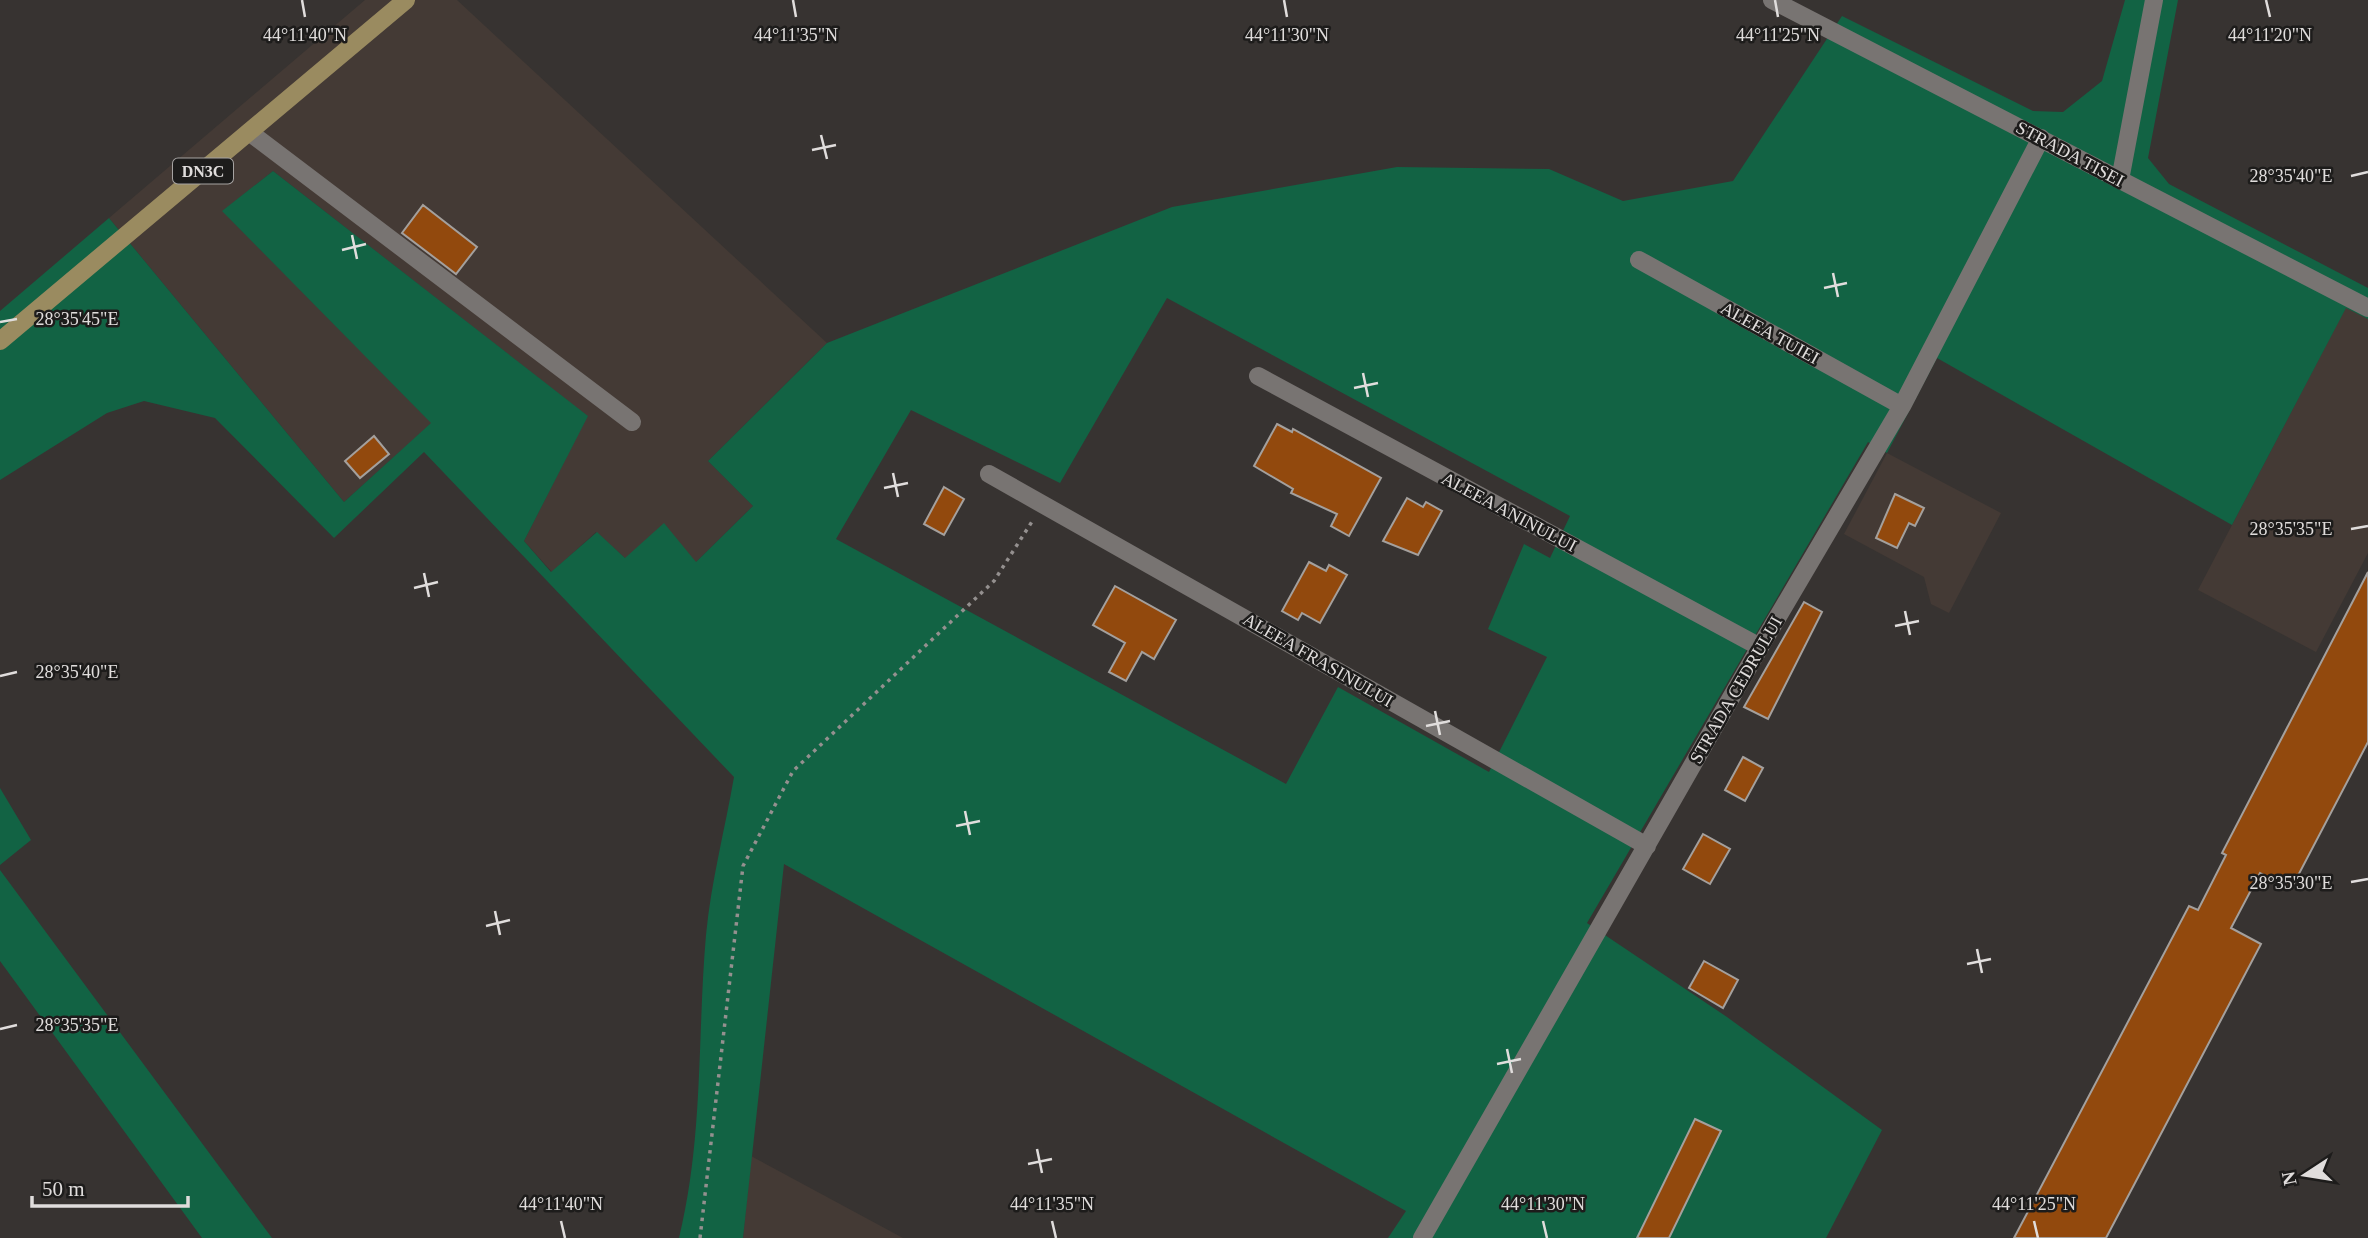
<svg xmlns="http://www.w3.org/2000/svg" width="2368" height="1238" font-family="'Times New Roman',serif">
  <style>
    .built { fill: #443a35 }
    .green { fill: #126344; fill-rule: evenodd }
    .building { fill: #92490d; stroke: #a4a09d; stroke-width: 2 }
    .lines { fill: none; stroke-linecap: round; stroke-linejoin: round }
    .path { stroke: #94908f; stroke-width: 3.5; stroke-dasharray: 3.5 5; stroke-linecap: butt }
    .minor { stroke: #787472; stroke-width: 18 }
    .major { stroke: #9a8b60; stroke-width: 18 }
    .ticks { fill: none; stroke: #e0dddc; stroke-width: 2.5 }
    .labels { text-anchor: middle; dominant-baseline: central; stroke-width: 5; stroke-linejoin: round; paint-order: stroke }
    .shield { fill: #1d1c1b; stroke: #a6a3a2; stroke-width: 2 }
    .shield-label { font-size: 16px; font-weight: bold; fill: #e0dddc }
    .street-label { font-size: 18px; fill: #e0dddc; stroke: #1d1c1b }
    .ticks-label { font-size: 18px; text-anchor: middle; fill: #e0dddc; stroke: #1d1c1b; stroke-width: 5; stroke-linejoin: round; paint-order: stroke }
  </style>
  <rect width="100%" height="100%" fill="#373331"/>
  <path class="built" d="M365,0H457L827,343L708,461L753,506L696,562L625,558L596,532L552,572L524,541L587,416L273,171L223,211L432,423L344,502L109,218Z
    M2346,307L2368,319V553L2316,652L2198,590Z
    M1887,453L2001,513L1949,613L1931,604L1924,577L1844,534Z
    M751,1155V1156L903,1238H743Z"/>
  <path class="green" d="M2125,0H2178L2148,158L2169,184L2368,288V319L2346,308L2232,525L1937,358L1887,453L1868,442L1587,923L1727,1017L1882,1130L1826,1238H1388L1406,1211L784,864L743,1238H679C704,1134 697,1039 706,935C711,882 725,829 734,777L424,452L334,538L215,418L144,401L107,413L0,480V311L109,218L344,502L431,423L222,211L273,171L588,416L524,541L551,572L597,532L625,558L664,523L696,562L753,506L708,461L827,343L1172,207L1397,167L1549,169L1623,201L1733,181L1842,16L2033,111L2063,112L2102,81ZM1167,298L1570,516L1550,558L1524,544L1488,629L1547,657L1489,772L1338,687L1286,784L836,539L911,410L1060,483Z
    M0,788L31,840L0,865Z
    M0,870L272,1238H202L0,961Z"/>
  <path class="building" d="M423,205L477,247L456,274L402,233Z
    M1277,424L1292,432L1293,429L1381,478L1349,536L1331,526L1337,514L1291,493L1293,489L1254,466Z
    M374,436L389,454L360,478L345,461Z
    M944,487L964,499L944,535L924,524Z
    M1895,494L1924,508L1915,526L1909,523L1897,548L1876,538Z
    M1407,498L1423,507L1426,502L1442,511L1418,555L1383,541Z
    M1309,562L1326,571L1329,565L1347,575L1320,623L1302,613L1298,620L1282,611Z
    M2368,572V742L2291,889L2260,873L2231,928L2261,944L2106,1238H2014L2189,906L2198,910L2226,855L2222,853Z
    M1115,586L1176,620L1154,659L1142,652L1126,681L1109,672L1125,643L1093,625Z
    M1804,602L1822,612L1768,719L1744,707Z
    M1743,757L1763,768L1745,801L1725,790Z
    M1703,834L1730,849L1710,884L1683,869Z
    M1704,961L1738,980L1723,1008L1689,988Z
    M1695,1119L1721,1131L1669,1238H1637Z"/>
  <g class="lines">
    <path class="path" d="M700,1238L743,866L793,771L994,581L1033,520"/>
    <path class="minor" d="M1772,0L2368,308
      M249,132L632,422
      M2120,180L2154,0
      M1639,260L1902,406
      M1258,376L1760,647
      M989,474L1647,846
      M1422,1238L1760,647L1902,406L2041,138"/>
    <path class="major" d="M0,341L406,0"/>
  </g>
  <path class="ticks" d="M302,0L305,17M793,0L796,17M1284,0L1287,17M1775,0L1778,17M2266,0L2270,17M821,135L827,159M812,150L836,145M2351,176L2368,172M352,235L357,259M342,250L366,244M1833,273L1838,297M1824,288L1847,283M0,322L17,319M1363,373L1368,397M1354,388L1378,383M893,473L898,497M884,488L908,483M2351,529L2368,526M424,573L429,597M414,588L438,582M1905,611L1910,635M1895,626L1919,621M0,676L17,672M1435,711L1440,735M1426,726L1450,721M965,811L970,835M956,826L980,821M2351,882L2368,879M495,911L500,935M486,926L510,920M1977,949L1982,973M1967,964L1991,959M0,1029L17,1025M1507,1049L1512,1073M1497,1064L1521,1059M1037,1149L1042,1173M1028,1164L1052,1159M561,1221L565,1238M1052,1221L1056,1238M1543,1221L1547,1238M2034,1221L2038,1238"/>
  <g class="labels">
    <rect class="shield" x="173" y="158.5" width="60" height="25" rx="5"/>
    <g class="shield-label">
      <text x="203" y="171">DN3C</text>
    </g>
    <g class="street-label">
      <text transform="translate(2070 154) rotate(28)">STRADA TISEI</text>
      <text transform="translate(1770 333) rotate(29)">ALEEA TUIEI</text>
      <text transform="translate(1509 512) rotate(28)">ALEEA ANINULUI</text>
      <text transform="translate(1318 660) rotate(30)">ALEEA FRASINULUI</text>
      <text transform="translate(1736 690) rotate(-60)">STRADA CEDRULUI</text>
    </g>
  </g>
  <g class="ticks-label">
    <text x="305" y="41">44°11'40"N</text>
    <text x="796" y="41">44°11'35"N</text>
    <text x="1287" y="41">44°11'30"N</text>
    <text x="1778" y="41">44°11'25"N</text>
    <text x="2270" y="41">44°11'20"N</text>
    <text x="2291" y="182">28°35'40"E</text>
    <text x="77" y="325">28°35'45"E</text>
    <text x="2291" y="535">28°35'35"E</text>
    <text x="77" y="678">28°35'40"E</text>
    <text x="2291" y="889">28°35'30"E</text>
    <text x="77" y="1031">28°35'35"E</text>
    <text x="561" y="1210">44°11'40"N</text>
    <text x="1052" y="1210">44°11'35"N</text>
    <text x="1543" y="1210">44°11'30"N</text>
    <text x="2034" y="1210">44°11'25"N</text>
  </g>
  <g transform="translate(2305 1175) rotate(258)" stroke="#1d1c1b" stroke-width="5" paint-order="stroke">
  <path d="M0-5L12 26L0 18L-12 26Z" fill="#e0dddc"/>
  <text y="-10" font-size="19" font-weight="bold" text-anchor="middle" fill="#e0dddc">N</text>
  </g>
  <path d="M32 1196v10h156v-10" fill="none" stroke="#e0dddc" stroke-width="3.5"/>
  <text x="42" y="1196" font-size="21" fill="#e0dddc" stroke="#1d1c1b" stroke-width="5" paint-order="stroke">50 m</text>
</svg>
